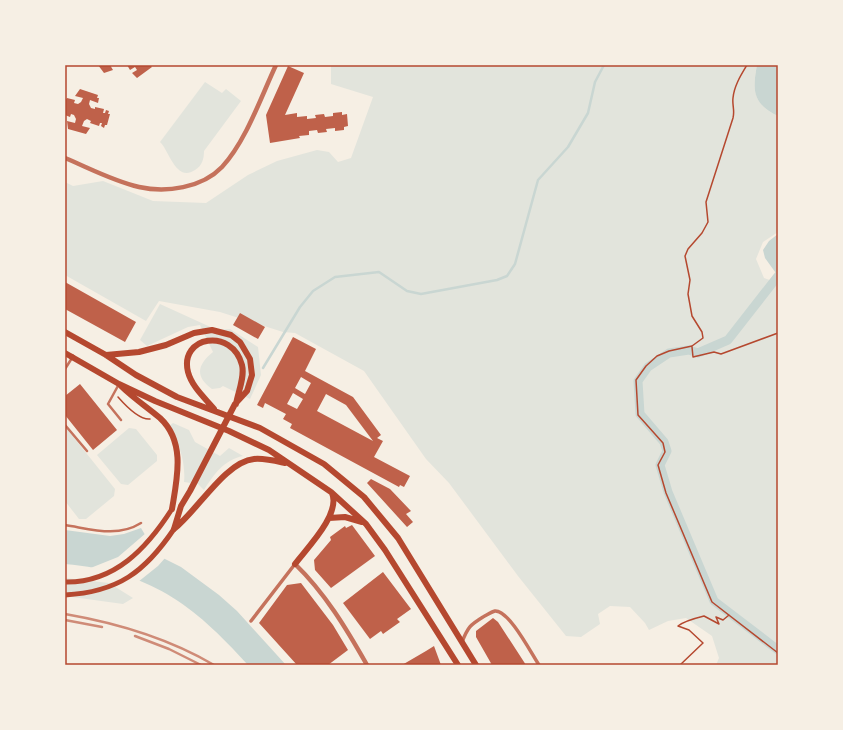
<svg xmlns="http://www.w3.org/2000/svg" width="843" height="730" font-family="Signika,sans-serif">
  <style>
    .green { fill: #e2e4dc }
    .water { fill: #c9d6d2 }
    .pier { fill: #f6efe4 }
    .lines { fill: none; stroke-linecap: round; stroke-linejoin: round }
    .stream { stroke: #c9d6d2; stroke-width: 2.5 }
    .canal { stroke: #c9d6d2; stroke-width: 9 }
    .building { fill: #bf614a; fill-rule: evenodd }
    .path { stroke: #b5482f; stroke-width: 1.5 }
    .pedestrian { stroke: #c5725c; stroke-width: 2.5 }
    .minor { stroke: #c5725c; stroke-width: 3.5 }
    .tertiary { stroke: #c5725c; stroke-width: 4.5 }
    .secondary { stroke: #b5482f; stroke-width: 5 }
    .primary { stroke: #b5482f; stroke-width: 6 }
    .trunk { stroke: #b5482f; stroke-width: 6 }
    .rail { stroke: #cf8b77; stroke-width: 2.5 }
    .neatline { fill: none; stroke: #b5482f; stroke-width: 1.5 }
  </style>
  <rect width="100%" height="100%" fill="#f6efe4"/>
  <path class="green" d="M331,65H757C752,90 753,104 778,116V232L763,242L756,259L764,278L778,283V665H716L719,658L712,636L686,618L668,621L649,630L645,623L630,607L610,606L598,614L600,624L581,637L566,636L518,576L449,483L426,459L364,371L295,333L283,332L220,312L159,301L146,321L65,275V182L73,186L103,181L153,201L206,203L248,175L277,161L317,150L329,152L338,162L351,158L373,97L331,84Z
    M205,82L222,93L226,89L241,101L204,151C204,159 202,166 195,170C176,183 169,150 160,142Z
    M160,304L217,330L230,329L258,347L261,375L250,399L223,386L220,388L212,389C194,376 198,364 213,352L200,325L188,327L147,346L140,340Z
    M173,423L189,430L195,442L220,456L229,448L243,456C224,460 214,474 204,490L198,484L184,482C186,464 179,441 169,426Z
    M129,428L136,429L157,455V461L128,485L121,484L97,455Z
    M65,429H67L115,489L114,496L86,519H79L65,501Z
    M65,578L109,583L133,598L123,604L65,596Z"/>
  <path class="water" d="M757,65H778V116C753,104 752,91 757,65Z
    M778,234V276L765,258L763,250L769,241Z
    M141,528L157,555L181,567L219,595L237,611L286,665H248C192,603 150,572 65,564V530L110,536L124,534Z"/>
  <path class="pier" d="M146,533L159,553L166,557L158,566L138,582L106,572L88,569L118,557Z"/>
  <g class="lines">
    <path class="stream" d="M263,368L300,307L313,291L335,277L379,272L407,291L421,294L497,280L507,276L515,264L538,180L568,147L588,113L595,82L604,65"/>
    <path class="canal" d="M778,276L728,340L698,353L689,350L669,353L648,367L638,381L640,414L664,442L667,451L660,465L668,492L714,601L778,650"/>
  </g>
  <path class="building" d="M98,65H110L113,70L104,73Z
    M127,65H150L152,67L137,78L132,73L137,70L135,67L130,70Z
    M288,66L304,73L285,115L297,113V117L307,116V119L316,118L315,115L324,114L325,117L333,116V113L342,112V115L347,114L348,126L344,127V130L335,131V128L326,129L327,132L318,133L317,130L309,131V135L299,136L300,138L270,143L266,115Z
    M80,89L98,95L97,98H99L98,103L90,100L89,104L91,108L95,109V107L104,109L103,113H105L106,110L109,111L108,114H110L107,125H105L104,128L101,126L102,123H100L99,126L90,123L91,121L87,119L84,121L82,126L90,128L86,134L68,129L67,121L75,123L76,119L74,115L71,114L70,117L65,115V101L67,98L75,100L74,103L78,104L81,102L83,98L75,96Z
    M65,282L136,322L125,342L65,309Z
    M240,313L265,327L258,339L233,325Z
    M293,337L316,349L305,371L353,397L381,435L377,438L383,441L374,457L410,476L404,487L400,485L399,487L290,428L292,424L283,419L286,414L265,403L263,408L257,405ZM301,377L311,383L305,394L295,388ZM293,393L303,399L297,409L287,404ZM326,394L346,405L373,441L317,411Z
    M80,384L117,430L93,450L65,415V396Z
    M371,479L390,489L411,511L406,514L413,522L407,527L367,483Z
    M352,525L375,556L331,588L315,570L314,560L331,540L330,537L345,526L346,528Z
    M383,572L411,609L397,619L400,622L383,634L381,631L370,639L343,603Z
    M301,583L333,625L348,650L328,665H297L259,623L287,585Z
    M493,618L498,622L526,665H492L476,637V631Z
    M434,646L441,665H402L426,651Z"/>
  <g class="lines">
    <path class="path" d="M747,65C741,75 734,86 733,98C732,105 735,110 733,118L706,202L708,222L702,233L688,249L685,256L690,280L688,294L692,316L702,332L703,338L692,346L669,351L657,356L646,366L636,380L638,415L663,443L665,452L658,465L666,493L712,602L778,653
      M692,347L693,357L714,352L721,354L778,333
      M118,397C125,405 139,420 150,419
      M678,626C684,621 696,618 704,616L719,624L716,617L723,620L729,615
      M678,626L689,630L703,643L680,665"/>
    <path class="pedestrian" d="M65,369L72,358
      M119,384L108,404L121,420
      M65,425L87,451
      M65,525C91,529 117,538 141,523"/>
    <path class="minor" d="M251,621L295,564
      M462,642C468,627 470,625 483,617C487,615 491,612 495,611C509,610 531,653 539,665"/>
    <path class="tertiary" d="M65,158C89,168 113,181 139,187C166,193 202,188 222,167C246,141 261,97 276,65
      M295,564C325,593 346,628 367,665"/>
    <path class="secondary" d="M65,582C115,583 147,548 172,509
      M65,595C118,592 145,572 174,529"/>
    <path class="primary" d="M65,353L72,357"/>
    <path class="trunk" d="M65,332L106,355L136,375L177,397L260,428L324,464L364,497L398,538L476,665
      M106,355L139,352L166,345L194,333L212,330L231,335L240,342L250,359L252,375L247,391L235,404L190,491L181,506L174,529
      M72,357L119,384L155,401L229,431L269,450L331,492L366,524L385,550L458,665
      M121,386C133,398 147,407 160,418C186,442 177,479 172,509
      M214,409C205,398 192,387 188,372C179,336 232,327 242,365C245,377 238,392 236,404
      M329,518L345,517L362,522
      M174,529C198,510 225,462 254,459C264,458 276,461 285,463
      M295,564C307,548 341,514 332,493"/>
    <path class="rail" d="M65,614C117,623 168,638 214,665
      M65,620L102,627
      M135,636L169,649L201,665"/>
  </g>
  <rect width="843" height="730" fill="none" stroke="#f6efe4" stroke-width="132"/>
  <rect x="66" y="66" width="711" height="598" class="neatline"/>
</svg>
